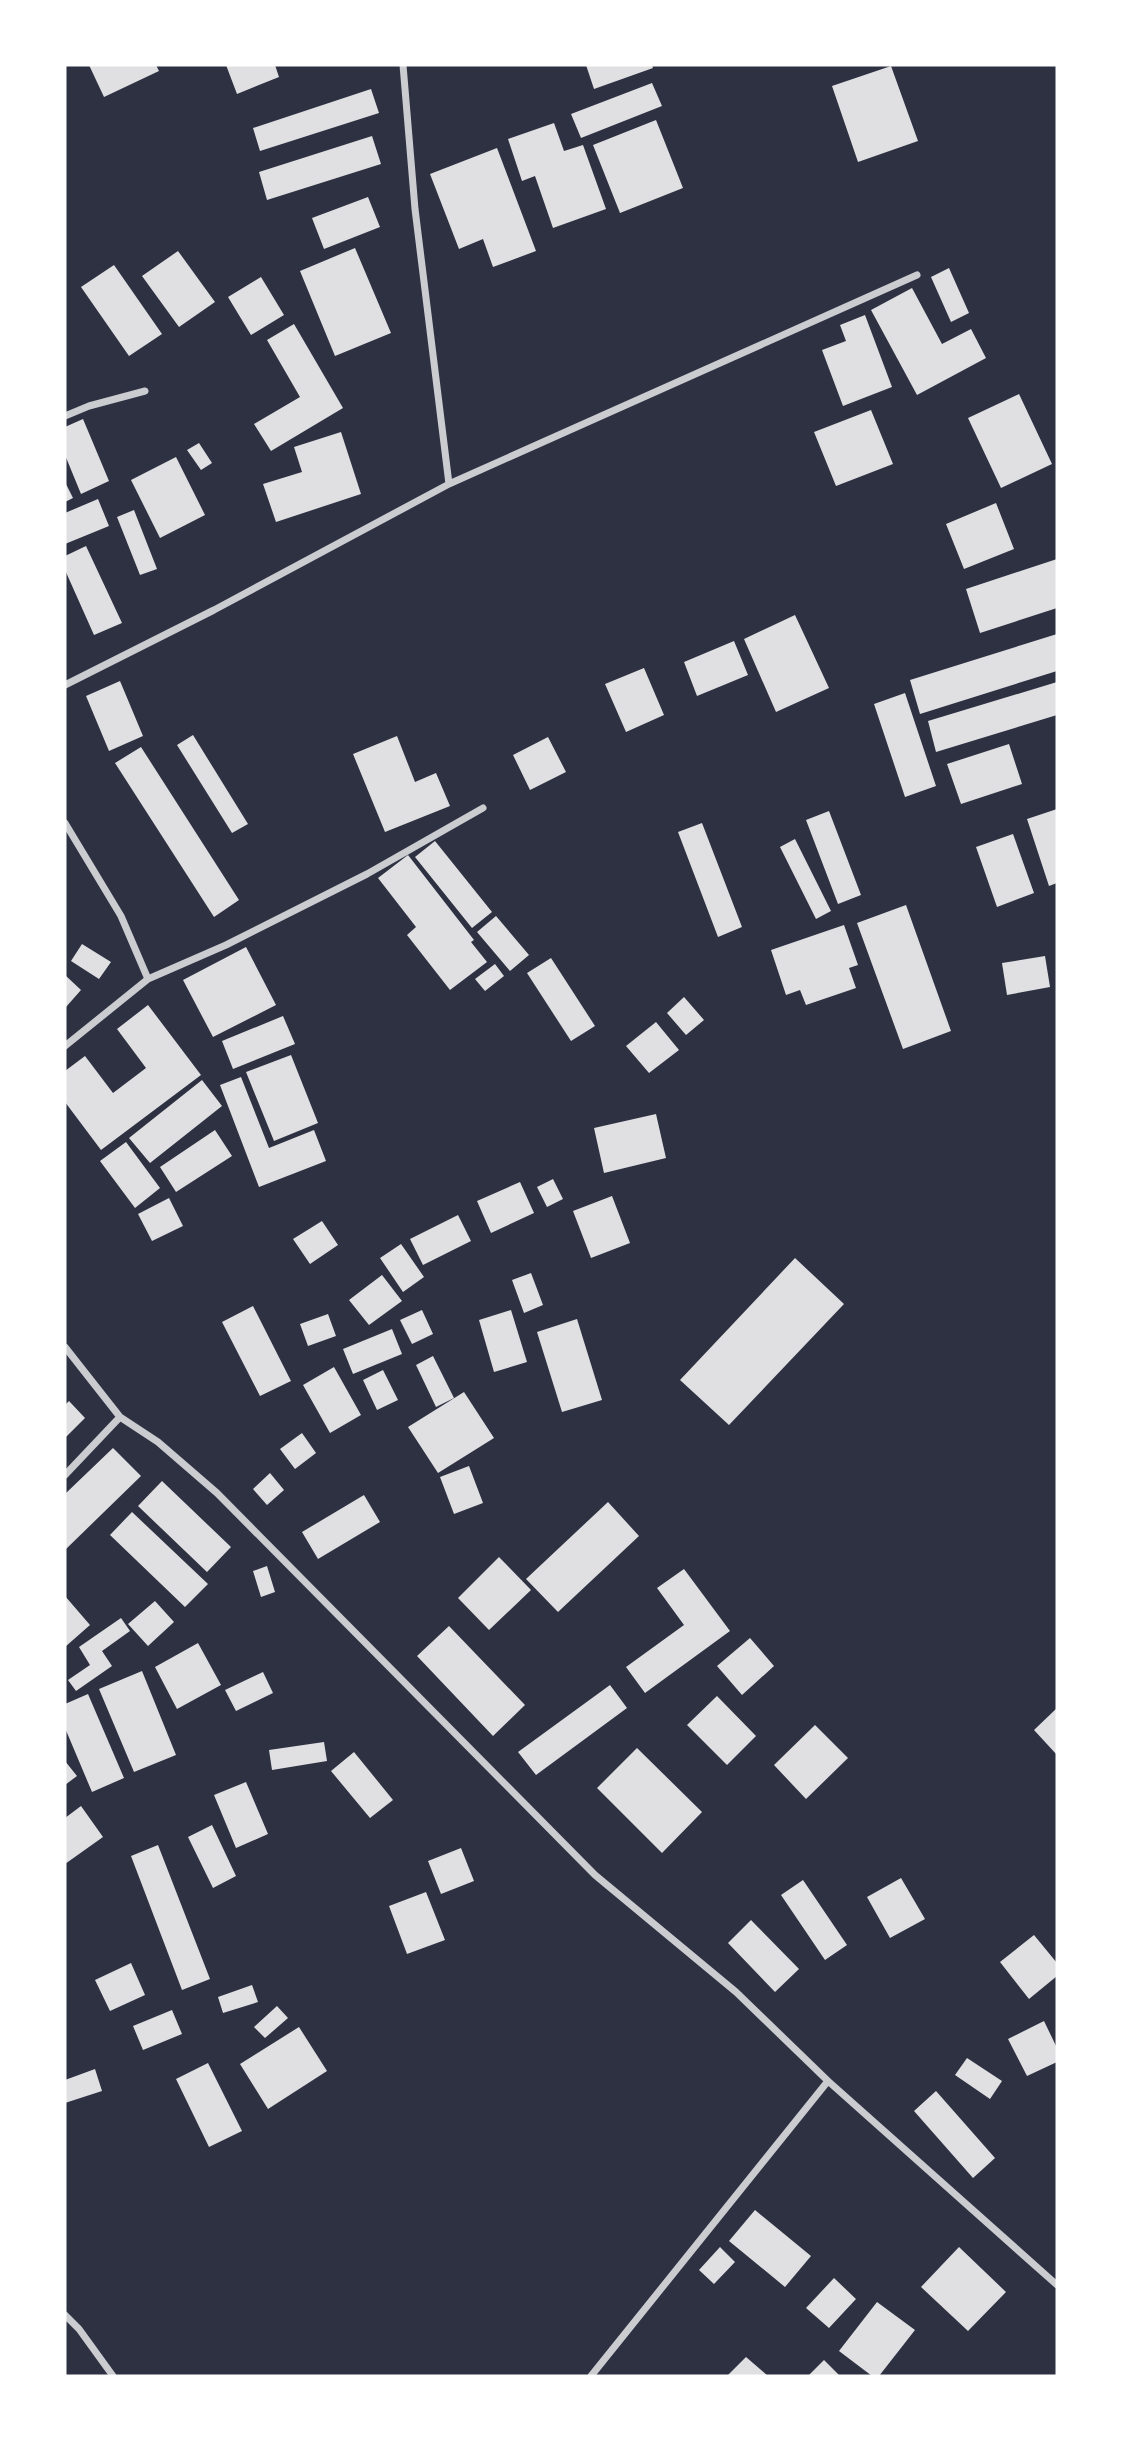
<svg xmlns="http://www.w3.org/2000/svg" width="1122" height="2441" font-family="'Work Sans',sans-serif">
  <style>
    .building { fill: #e0e0e3 }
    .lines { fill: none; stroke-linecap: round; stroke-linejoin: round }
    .minor { stroke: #caccd0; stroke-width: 7 }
  </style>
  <rect width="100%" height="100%" fill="#2d3142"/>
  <path class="building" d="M89,65H156L159,71L104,97Z
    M226,65H275L279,77L237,94Z
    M586,65H652L653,68L594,89Z
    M891,66L918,141L858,162L832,86Z
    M652,83L662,106L581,138L571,114Z
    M371,89L379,113L260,151L253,128Z
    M656,120L683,188L620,213L593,145Z
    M554,123L564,151L583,145L606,209L553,228L535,176L522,181L508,139Z
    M372,136L381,164L267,200L259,172Z
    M497,148L536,251L493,267L483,239L459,249L430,174Z
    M368,197L380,227L324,249L312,218Z
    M355,248L391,333L335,356L300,271Z
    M178,251L215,302L179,327L142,276Z
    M114,265L162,334L129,356L81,287Z
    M949,268L969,313L951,322L931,277Z
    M261,277L284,315L251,335L228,297Z
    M912,288L942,344L971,329L986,358L917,395L871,310Z
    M865,315L892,387L843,406L822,350L846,341L840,325Z
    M294,324L343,408L271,451L254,424L300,397L267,340Z
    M1019,394L1052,464L1001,488L968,418Z
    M871,410L893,464L836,486L814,432Z
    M83,419L109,481L81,494L65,455V427Z
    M341,432L361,494L276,522L263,484L302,472L294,447Z
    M199,443L212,463L201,470L187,450Z
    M176,457L205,515L160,538L131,480Z
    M65,482L73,498L65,502Z
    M98,499L109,526L65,544V513Z
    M996,503L1014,549L964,569L946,524Z
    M134,510L157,569L140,575L117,517Z
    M86,546L122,623L94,635L65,570V556Z
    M1057,559V608L980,633L966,589Z
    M795,615L829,688L776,712L744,639Z
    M1057,634V671L920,714L910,680Z
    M734,641L748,675L697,696L684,662Z
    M644,668L664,715L626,732L605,684Z
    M120,681L143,736L109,751L86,696Z
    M1057,682V715L936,752L928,721Z
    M905,693L936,786L905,797L874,704Z
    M193,735L248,824L232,833L177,745Z
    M397,736L415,782L436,773L450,806L385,832L353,754Z
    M548,737L566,772L530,790L513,755Z
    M1009,744L1022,784L961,804L947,764Z
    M141,747L239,900L214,917L115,763Z
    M1057,809V883L1049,886L1027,819Z
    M829,811L861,895L838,904L806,820Z
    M702,823L742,927L718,937L678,832Z
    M1013,834L1034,893L997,907L976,847Z
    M795,839L831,911L816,919L780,847Z
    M435,841L492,912L472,928L415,857Z
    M408,855L474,940L471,942L487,962L450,990L407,935L416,927L378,878Z
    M906,905L951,1031L903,1049L857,923Z
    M496,916L529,955L510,971L477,932Z
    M844,925L858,965L849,968L856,988L806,1005L800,990L786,995L771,950Z
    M82,944L111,962L99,979L71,961Z
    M246,947L276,1005L213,1037L183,980Z
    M1045,956L1050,987L1007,995L1002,963Z
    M551,958L595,1026L571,1041L527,973Z
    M495,964L504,976L485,991L475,979Z
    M65,975L81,990L66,1007L65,1005Z
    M684,997L704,1020L686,1035L667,1013Z
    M148,1005L201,1075L101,1150L65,1102V1071L85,1056L113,1093L146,1068L117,1029Z
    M283,1016L295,1044L233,1069L222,1041Z
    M656,1022L679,1050L649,1073L626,1046Z
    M291,1055L318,1123L274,1141L246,1072Z
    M241,1077L269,1148L314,1130L326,1161L259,1187L220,1085Z
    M202,1080L222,1106L150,1163L129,1138Z
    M656,1114L666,1158L604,1173L594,1128Z
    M215,1130L232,1156L176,1192L160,1167Z
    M126,1142L160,1188L135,1208L100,1161Z
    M553,1179L563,1199L547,1207L537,1187Z
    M520,1182L534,1213L491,1233L477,1201Z
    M612,1196L630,1243L591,1258L573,1211Z
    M169,1198L183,1226L152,1241L138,1214Z
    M458,1215L471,1241L423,1265L410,1239Z
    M322,1221L338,1245L310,1264L293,1239Z
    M401,1244L424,1277L403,1292L380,1258Z
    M795,1258L844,1304L729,1425L680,1380Z
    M531,1273L543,1305L524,1313L512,1280Z
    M382,1275L402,1301L369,1325L349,1300Z
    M253,1306L291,1381L260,1396L222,1322Z
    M422,1310L433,1334L412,1344L400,1320Z
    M511,1310L527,1362L494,1372L479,1320Z
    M328,1314L336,1336L308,1346L300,1324Z
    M577,1319L602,1400L562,1412L537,1332Z
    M392,1329L402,1354L353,1374L343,1349Z
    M433,1356L454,1398L436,1407L416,1365Z
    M334,1367L361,1415L330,1433L303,1385Z
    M383,1370L398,1400L377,1410L363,1380Z
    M464,1392L494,1438L438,1473L408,1427Z
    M69,1401L85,1418L65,1438V1405Z
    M302,1433L316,1453L295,1469L280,1449Z
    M113,1448L141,1476L65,1550V1494Z
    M469,1466L483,1503L454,1514L440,1477Z
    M270,1473L284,1490L267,1505L253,1489Z
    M162,1481L231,1547L207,1572L138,1506Z
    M364,1495L380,1522L318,1559L302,1532Z
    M608,1502L639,1536L558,1612L526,1579Z
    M132,1512L208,1584L185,1607L110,1535Z
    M499,1557L531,1590L489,1630L458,1598Z
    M267,1566L275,1592L261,1597L253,1571Z
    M684,1569L730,1631L645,1693L626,1667L684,1625L657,1588Z
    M65,1596L90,1625L65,1647Z
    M155,1601L174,1622L148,1646L128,1624Z
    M121,1618L130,1631L102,1651L112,1666L76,1691L68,1680L90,1665L79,1647Z
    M449,1626L525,1705L493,1736L417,1656Z
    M750,1638L774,1666L742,1695L717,1666Z
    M198,1643L221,1685L177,1709L155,1667Z
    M142,1671L176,1755L134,1772L99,1689Z
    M263,1672L273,1693L236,1711L225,1690Z
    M610,1685L627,1708L536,1775L518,1752Z
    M88,1694L124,1778L92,1792L65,1728V1704Z
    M717,1696L756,1736L727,1765L687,1725Z
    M1057,1708V1755L1034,1730Z
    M815,1725L848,1758L806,1799L774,1765Z
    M324,1742L327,1761L272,1770L269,1750Z
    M637,1748L702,1812L662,1853L597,1788Z
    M354,1752L393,1800L370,1818L331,1771Z
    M65,1761L77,1776L65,1785Z
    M246,1782L268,1834L236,1848L214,1795Z
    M81,1806L103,1837L65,1864V1818Z
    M212,1825L236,1876L213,1888L188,1837Z
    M158,1845L210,1979L182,1990L131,1856Z
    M461,1848L474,1881L441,1894L428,1861Z
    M901,1878L925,1919L890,1938L867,1897Z
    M803,1880L847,1945L825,1960L781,1895Z
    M426,1892L445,1940L407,1954L389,1906Z
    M751,1920L799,1969L775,1992L728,1943Z
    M1034,1935L1057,1963V1976L1029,1999L1000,1962Z
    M131,1963L145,1995L110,2011L95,1980Z
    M252,1985L258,2002L223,2013L218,1997Z
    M277,2006L288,2018L265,2038L254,2027Z
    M172,2010L182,2034L143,2050L133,2026Z
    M1044,2021L1057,2048V2062L1027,2076L1008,2039Z
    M299,2027L327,2071L268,2109L240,2064Z
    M967,2058L1002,2081L990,2099L955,2075Z
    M208,2063L242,2131L209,2147L176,2079Z
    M95,2069L102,2091L65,2103V2080Z
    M936,2091L995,2158L973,2178L914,2111Z
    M755,2210L811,2256L785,2287L729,2241Z
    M720,2247L735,2262L714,2284L699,2270Z
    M959,2247L1006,2292L968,2331L921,2287Z
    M834,2278L856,2299L829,2328L806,2308Z
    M877,2302L915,2330L879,2376H872L839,2351Z
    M746,2357L768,2376H727Z
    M824,2360L840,2376H808Z"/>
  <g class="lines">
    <path class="minor" d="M403,65L415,209L449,484
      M65,416L89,406L145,391
      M65,685L214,610L449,484L917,275
      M65,823L121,916L148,979L65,1046
      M148,979L226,945L367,874L483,808
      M65,1347L120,1417L158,1442L217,1493L595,1875L736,1992L828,2081L591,2376
      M65,1475L120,1417
      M828,2081L1057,2285
      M65,2315L79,2329L113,2376"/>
  </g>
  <rect width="1122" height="2441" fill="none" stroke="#ffffff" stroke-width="133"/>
</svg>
